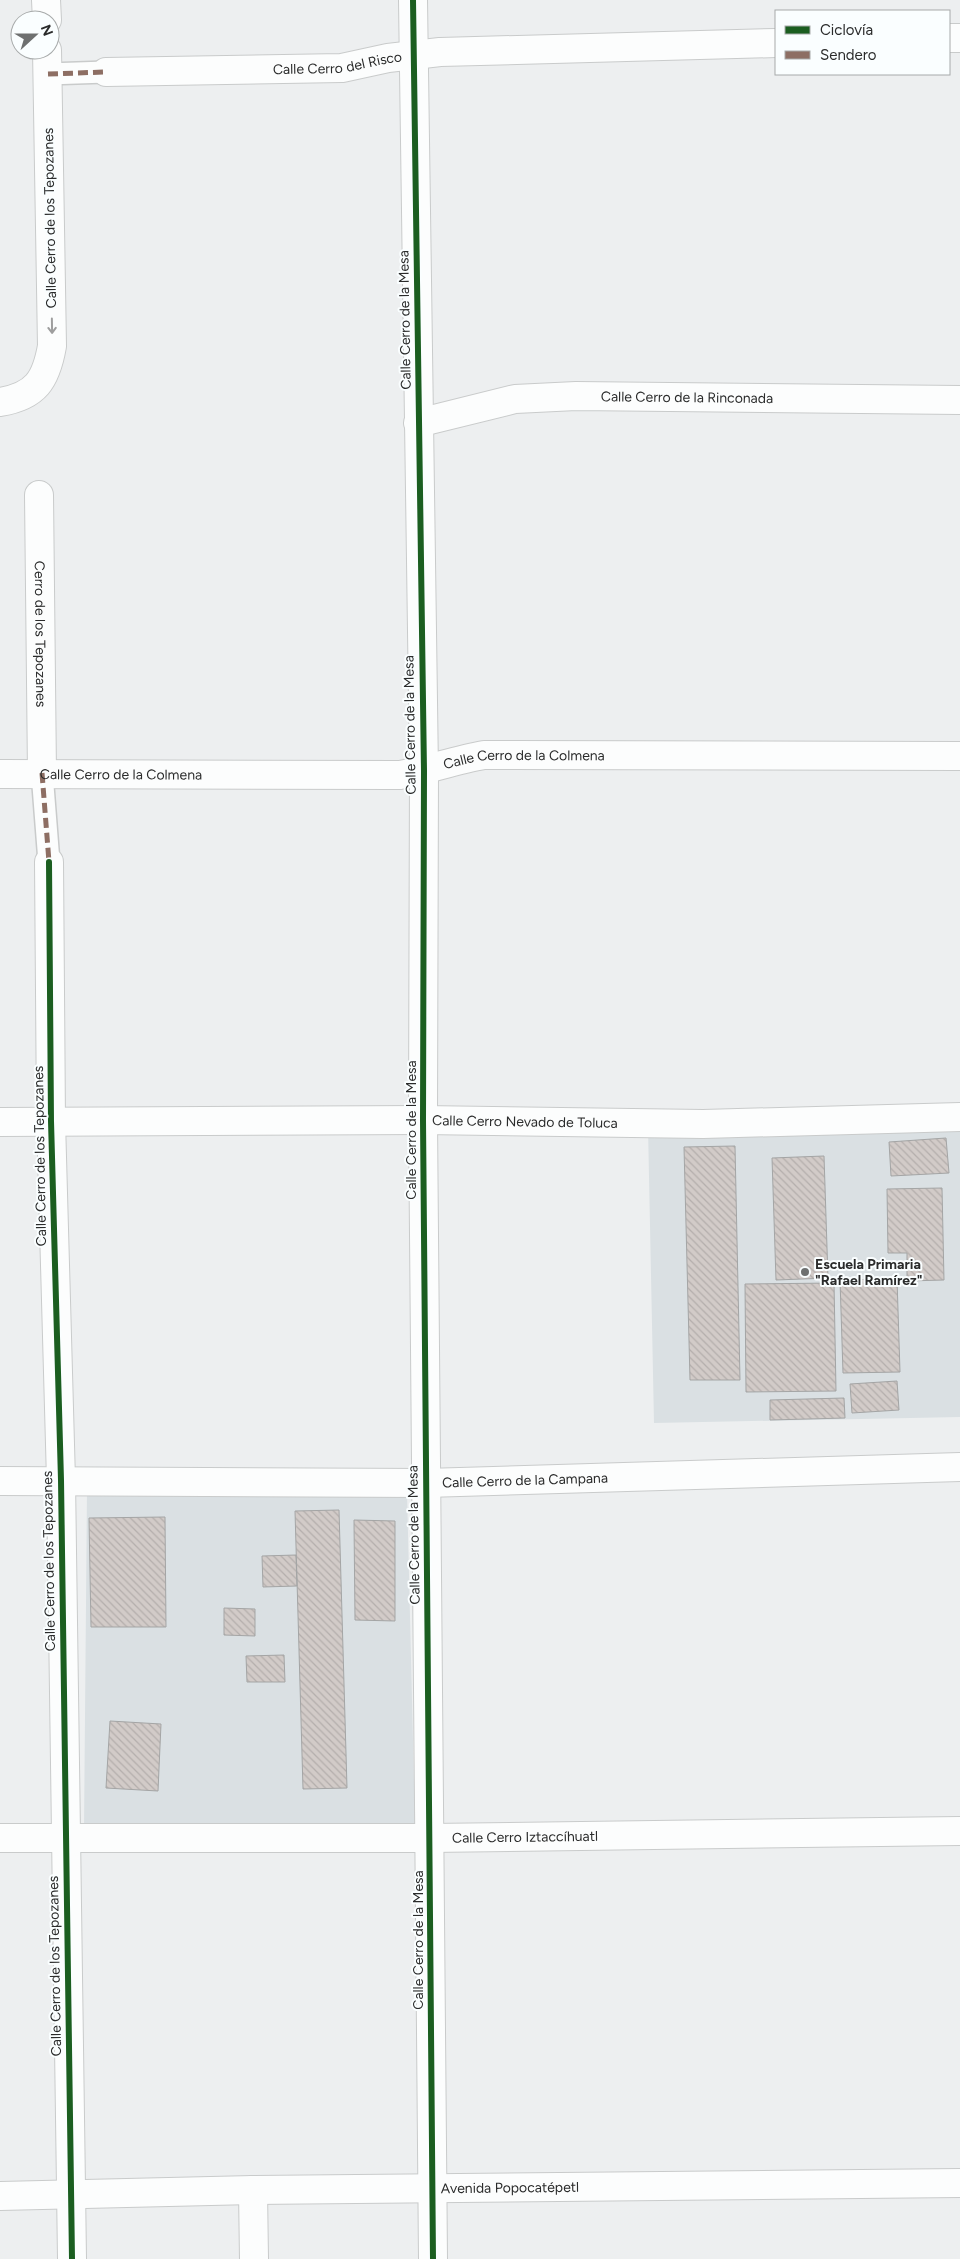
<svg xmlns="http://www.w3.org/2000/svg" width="960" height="2259" font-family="Figtree,sans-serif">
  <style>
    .built { fill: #dae0e3 }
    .building { fill: url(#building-back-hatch); stroke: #a4a5a5 }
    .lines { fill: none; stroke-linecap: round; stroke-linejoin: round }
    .pedestrian-casing { stroke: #c9cbcb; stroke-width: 24 }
    .minor-casing { stroke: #c9cbcb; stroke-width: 30 }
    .tertiary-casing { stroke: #c9cbcb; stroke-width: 30 }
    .pedestrian { stroke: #fcfdfd; stroke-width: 21 }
    .minor { stroke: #fcfdfd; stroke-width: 28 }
    .tertiary { stroke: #fcfdfd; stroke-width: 28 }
    .quiet { stroke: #8d6e63; stroke-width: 5; stroke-dasharray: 10 5; stroke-linecap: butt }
    .cycleway-casing { stroke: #fafeff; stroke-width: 9 }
    .cycleway { stroke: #1b5e20; stroke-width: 6 }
    .oneway { stroke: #9e9e9e }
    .poi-dot { fill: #6e7070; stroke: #fafeff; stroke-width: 2 }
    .labels { text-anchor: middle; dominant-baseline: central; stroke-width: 4; stroke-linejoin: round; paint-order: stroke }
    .street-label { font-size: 14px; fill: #2a2b2b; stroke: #fafeff }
    .poi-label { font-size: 14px; font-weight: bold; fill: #2a2b2b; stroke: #fafeff; text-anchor: start }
  </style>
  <defs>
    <pattern id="building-back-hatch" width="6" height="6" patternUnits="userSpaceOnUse" patternTransform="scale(1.25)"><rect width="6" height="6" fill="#d2cbc8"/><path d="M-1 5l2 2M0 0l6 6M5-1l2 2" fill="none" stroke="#b4aeac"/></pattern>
  </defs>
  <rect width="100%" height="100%" fill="#edeff0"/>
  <path class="built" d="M960,1122V1417L654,1423L648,1127Z
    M87,1490L407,1492L415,1824L84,1830Z"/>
  <path class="building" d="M946,1138L949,1173L891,1176L889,1142Z
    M735,1146L740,1380H690L684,1147Z
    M824,1156L828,1278L776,1280L772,1158Z
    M942,1188L944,1280L907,1281V1253H888L887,1189Z
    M897,1279L900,1372L843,1373L840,1280Z
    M834,1283L836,1391L746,1392L745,1284Z
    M897,1381L899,1410L852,1413L850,1384Z
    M844,1398L845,1418L770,1420V1400Z
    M339,1510L347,1788L303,1789L295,1511Z
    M165,1517L166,1627H91L89,1518Z
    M354,1520L395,1521V1621L355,1620Z
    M296,1555L297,1586L263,1587L262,1556Z
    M224,1608L255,1609V1636L224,1635Z
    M284,1655L285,1682H247L246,1656Z
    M110,1721L161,1724L158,1791L106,1788Z"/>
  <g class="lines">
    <g class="pedestrian-casing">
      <path id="pedestrian" d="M48,74L106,72
        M42,773L49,862"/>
    </g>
    <g class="minor-casing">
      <g id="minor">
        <path d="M46,0L47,20"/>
        <path d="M413,0L424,771L423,1120L433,2259"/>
        <path d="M949,38H960"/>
        <path id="s1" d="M106,72L342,68L388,58L440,52L776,43"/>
        <path d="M0,402C36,396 46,380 52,346L47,50"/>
        <path id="s2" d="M418,423L515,399L576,396L960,400"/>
        <path id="s3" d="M39,495L42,773"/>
        <path id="s4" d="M0,774L400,775C428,770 455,760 484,755L960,756"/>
        <path d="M49,862L51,1121L61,1480L72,2259"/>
        <path id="s5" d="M0,1481L426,1483L960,1467"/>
        <path id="s6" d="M0,1838H430L960,1831"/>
        <path d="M253,2190L254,2259"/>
      </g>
    </g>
    <g class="tertiary-casing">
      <g id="tertiary">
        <path id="s7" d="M0,1122L423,1120L703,1124L960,1117"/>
        <path id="s8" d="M0,2196L253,2190L960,2183"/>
      </g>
    </g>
    <use href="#pedestrian" class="pedestrian"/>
    <use href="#minor" class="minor"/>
    <use href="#tertiary" class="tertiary"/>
    <path class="quiet" d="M48,74L106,72
      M42,773L49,862"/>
    <g class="cycleway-casing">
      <path id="cycleway" d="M413,0L424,771L423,1120L433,2259
        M49,862L51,1121L61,1480L72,2259"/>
    </g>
    <use href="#cycleway" class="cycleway"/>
  </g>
  <defs><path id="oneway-shaft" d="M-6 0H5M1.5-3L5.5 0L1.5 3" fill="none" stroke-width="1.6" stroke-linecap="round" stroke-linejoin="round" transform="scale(1.25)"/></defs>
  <use class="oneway" href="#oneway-shaft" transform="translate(52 326) rotate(89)"/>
  <circle class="poi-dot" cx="805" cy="1272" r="5"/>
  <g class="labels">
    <g class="street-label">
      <text stroke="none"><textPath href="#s1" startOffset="232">Calle Cerro del Risco</textPath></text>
      <text transform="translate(50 218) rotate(-91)">Calle Cerro de los Tepozanes</text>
      <text transform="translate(405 320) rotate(-91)">Calle Cerro de la Mesa</text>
      <text stroke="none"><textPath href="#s2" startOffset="272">Calle Cerro de la Rinconada</textPath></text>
      <text stroke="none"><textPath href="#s3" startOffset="139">Cerro de los Tepozanes</textPath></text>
      <text transform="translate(410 725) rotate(-91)">Calle Cerro de la Mesa</text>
      <text stroke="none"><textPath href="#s4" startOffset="526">Calle Cerro de la Colmena</textPath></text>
      <text stroke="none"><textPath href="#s4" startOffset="121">Calle Cerro de la Colmena</textPath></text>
      <text stroke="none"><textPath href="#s7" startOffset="525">Calle Cerro Nevado de Toluca</textPath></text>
      <text transform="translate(411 1130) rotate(-90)">Calle Cerro de la Mesa</text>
      <text transform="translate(40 1156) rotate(-91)">Calle Cerro de los Tepozanes</text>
      <text stroke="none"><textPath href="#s5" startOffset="525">Calle Cerro de la Campana</textPath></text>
      <text transform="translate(414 1535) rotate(-91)">Calle Cerro de la Mesa</text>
      <text transform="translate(49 1561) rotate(-91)">Calle Cerro de los Tepozanes</text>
      <text stroke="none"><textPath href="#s6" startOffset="525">Calle Cerro Iztaccíhuatl</textPath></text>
      <text transform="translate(418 1940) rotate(-90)">Calle Cerro de la Mesa</text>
      <text transform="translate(55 1966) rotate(-91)">Calle Cerro de los Tepozanes</text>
      <text stroke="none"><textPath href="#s8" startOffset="510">Avenida Popocatépetl</textPath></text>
    </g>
    <g class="poi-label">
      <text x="815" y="1264">Escuela Primaria<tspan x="815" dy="16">"Rafael Ramírez"</tspan></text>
    </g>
  </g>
  <rect x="775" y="10" width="175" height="65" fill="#fafeff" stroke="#a7aaaa"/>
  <rect x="785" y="26" width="25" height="8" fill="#1b5e20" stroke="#a7aaaa"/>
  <text x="820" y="35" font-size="15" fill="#2a2b2b">Ciclovía</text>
  <rect x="785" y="51" width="25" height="8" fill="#8d6e63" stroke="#a7aaaa"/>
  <text x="820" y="60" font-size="15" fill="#2a2b2b">Sendero</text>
  <g transform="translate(35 35) rotate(69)"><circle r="24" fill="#fafeff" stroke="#a7aaaa"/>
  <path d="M0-4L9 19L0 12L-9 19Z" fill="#6e7070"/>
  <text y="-8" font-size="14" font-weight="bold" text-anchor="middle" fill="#2a2b2b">N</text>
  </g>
</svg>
